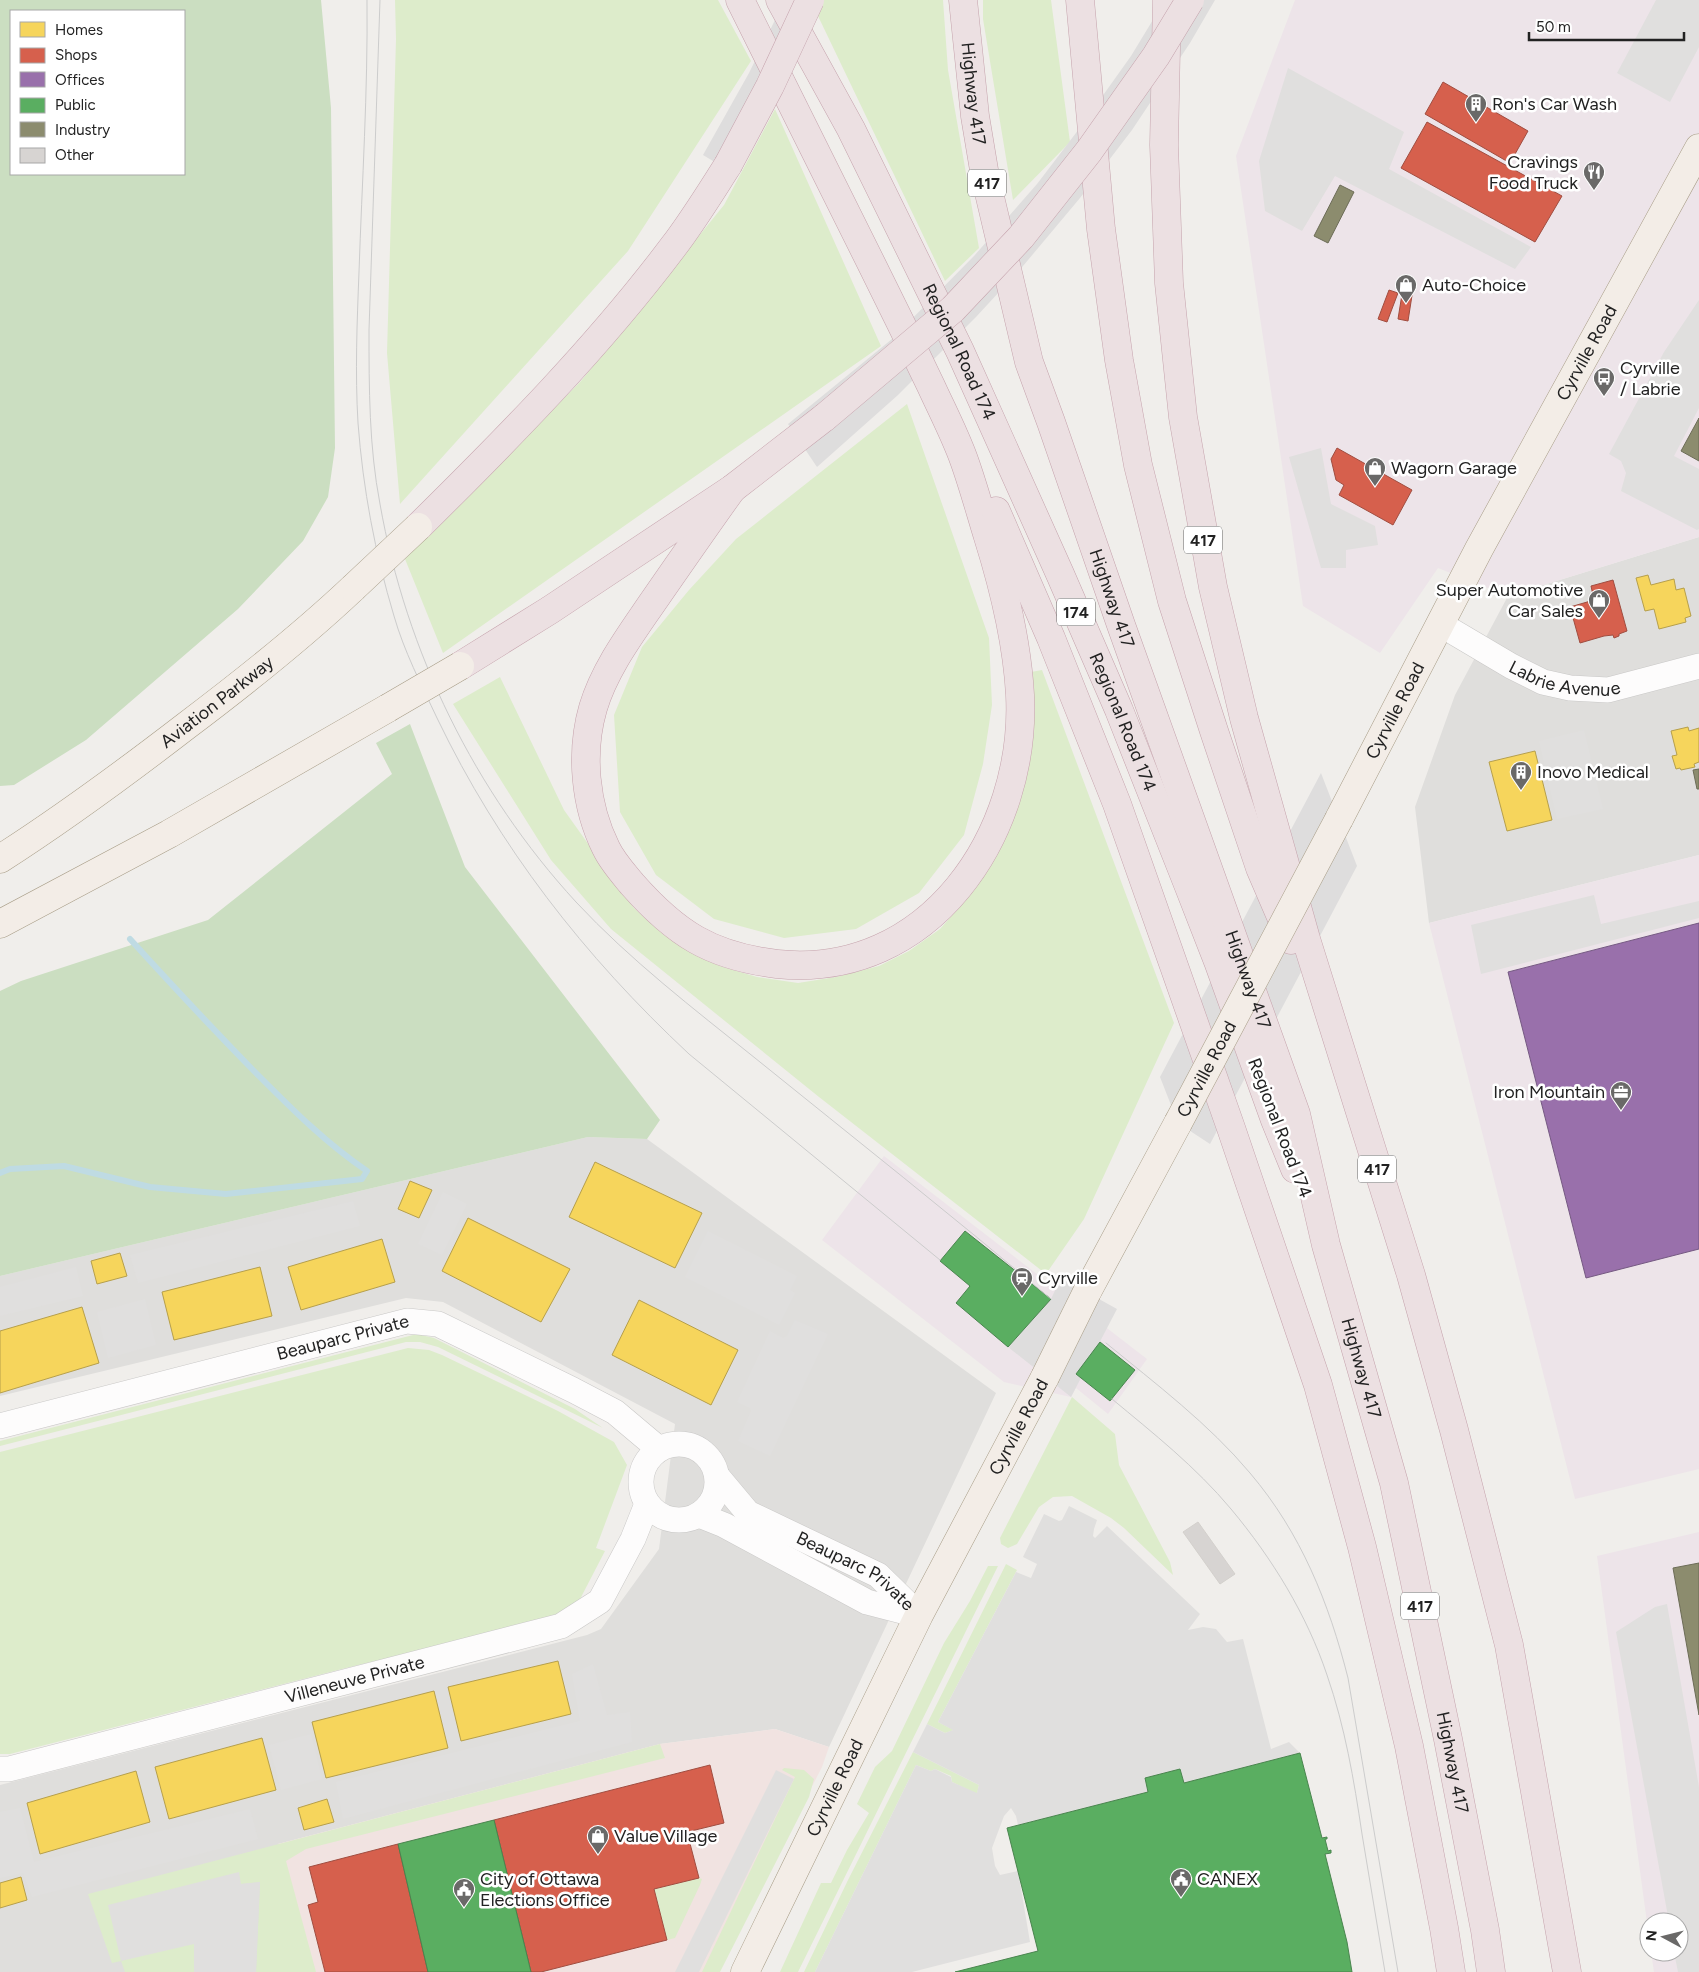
<svg xmlns="http://www.w3.org/2000/svg" width="1699" height="1972" font-family="Figtree,sans-serif">
  <style>
    .residential { fill: #dfdedc }
    .commercial { fill: #f1e3e1 }
    .industrial { fill: #ede4e9 }
    .grass { fill: #ddeccb }
    .forest { fill: #cbdec1; fill-rule: evenodd }
    .parking { fill: #e0dfde }
    .pier { fill: #dedddd }
    .homes { fill: #f6d55c; stroke: #b69f4b }
    .shops { fill: #d6604d; stroke: #a04d40 }
    .offices { fill: #9970ab; stroke: #755982 }
    .public { fill: #5aae61; stroke: #49844e }
    .industry { fill: #8c8c6e; stroke: #6c6c57 }
    .lines { fill: none; stroke-linecap: round; stroke-linejoin: round }
    .stream { stroke: #bfdbe3; stroke-width: 6 }
    .building { fill: #d7d4d2; stroke: #d3d0cc }
    .minor-casing { stroke: #c9c8c7; stroke-width: 26 }
    .major-casing { stroke: #a79c86; stroke-width: 29 }
    .highway-casing { stroke: #c5a2ac; stroke-width: 29 }
    .minor { stroke: #fdfcfc; stroke-width: 25 }
    .major { stroke: #f3ede7; stroke-width: 28 }
    .highway { stroke: #ece0e2; stroke-width: 28 }
    .tram { stroke: #ccc; stroke-width: 1 }
    .major-bridge-casing { stroke: #a79c86; stroke-width: 29; stroke-linecap: butt }
    .highway-bridge-casing { stroke: #c5a2ac; stroke-width: 29; stroke-linecap: butt }
    .major-bridge { stroke: #f3ede7; stroke-width: 28 }
    .highway-bridge { stroke: #ece0e2; stroke-width: 28 }
    .labels { text-anchor: middle; dominant-baseline: central; stroke-width: 5; stroke-linejoin: round; paint-order: stroke }
    .shield { fill: #fff; stroke: #646464; stroke-width: 1 }
    .shield-label { font-size: 16px; font-weight: bold; fill: #222 }
    .street-label { font-size: 18px; fill: #222; stroke: #fff }
    .poi-label { font-size: 18px; fill: #222; stroke: #fff; text-anchor: start }
  </style>
  <rect width="100%" height="100%" fill="#f0eeeb"/>
  <path class="residential" d="M1699,537V855L1429,923L1415,807L1455,695L1508,596Z
    M588,1137L647,1139L996,1393L829,1747L775,1729L660,1744L278,1844L273,1972H0V1785L587,1635L601,1629L659,1549L675,1424L443,1302L406,1298L0,1396V1276Z"/>
  <path class="commercial" d="M775,1729L829,1747L822,1767L717,1972H273L278,1844L660,1744Z"/>
  <path class="industrial" d="M1295,0H1699V537L1508,596L1438,568L1380,653L1303,606L1236,156Z
    M1699,855V1469L1575,1499L1429,923Z
    M884,1156L1147,1359L1108,1414L1076,1388L1071,1397L1004,1382L822,1240Z
    M1699,1532V1972H1654L1651,1952H1679V1922H1649V1937L1597,1556Z"/>
  <path class="grass" d="M395,0H718L751,61L628,251L400,504L387,353L396,39Z
    M823,0H943L948,70L979,248L945,281L818,16Z
    M983,0H1051L1070,142L1013,200L983,19Z
    M775,109L881,346L443,653L405,559L581,381L724,205Z
    M907,404L989,638L992,705L983,764L964,835L919,893L856,929L784,938L714,919L656,875L620,812L614,715L642,647L689,590L736,539Z
    M1042,670L1174,1023L1084,1219L1046,1274L819,1097L611,929L551,860L453,704L500,677L564,810L634,908L664,935L720,966L757,977L798,983L836,977L879,966L909,951L940,929L962,904L988,868L1009,828L1028,767L1032,716L1031,672Z
    M417,1334L434,1338L575,1409L603,1428L438,1347L420,1342H406L0,1446V1441Z
    M408,1348L429,1350L442,1355L558,1411L614,1442L627,1465L596,1548L605,1551L578,1603L556,1618L346,1668L10,1754H0V1452Z
    M1072,1397L1115,1434L1119,1465L1170,1562L1173,1575L1124,1528L1111,1518L1072,1496L1053,1497L1039,1507L1017,1544L1008,1548L1001,1544L1000,1538Z
    M1006,1564L1017,1570L938,1722L954,1730L945,1733L927,1724Z
    M988,1566H998L798,1972H780L821,1883H831L847,1850L869,1813L857,1804L875,1767L892,1751L944,1643L970,1601Z
    M660,1744L665,1758L306,1849L286,1861L316,1972H256L260,1882L241,1884L195,1944L194,1972H125L121,1961L112,1963L88,1894Z
    M913,1752L979,1785L977,1794L952,1782L951,1776L935,1769L931,1771L916,1765L815,1972H804L848,1880Z
    M784,1768L804,1770L814,1779L809,1797L720,1972H702L795,1777L782,1770Z
    M699,1878L702,1879L700,1885L675,1938L667,1940L654,1889Z"/>
  <path class="forest" d="M0,0H321L331,108L335,448L328,497L303,541L238,609L86,740L14,785L0,786ZM11,11H184V174H11Z
    M410,724L465,867L660,1120L647,1139L588,1137L0,1276V991L21,981L208,920L392,774L376,743Z"/>
  <path class="parking" d="M1656,0H1699V47L1670,102L1617,73Z
    M1288,68L1404,132L1389,169L1531,247L1515,269L1335,176L1302,231L1265,211L1259,161Z
    M1699,300V408L1674,456L1699,469V529L1697,530L1621,491L1626,473L1621,461L1609,454L1664,352Z
    M1321,448L1331,504L1375,526L1378,545L1346,550V568H1321L1289,457Z
    M1584,730L1603,809L1557,819L1539,741Z
    M1594,895L1601,924L1699,901V918L1481,974L1471,925Z
    M443,1192L467,1204L442,1255L418,1244Z
    M353,1201L360,1226L138,1283L130,1255Z
    M708,1231L797,1276L790,1290L795,1293L779,1325L685,1277Z
    M76,1267L83,1296L0,1316V1287Z
    M145,1299L156,1345L108,1358L97,1312Z
    M795,1320L828,1334L770,1456L738,1441L751,1411L750,1408L737,1402L770,1331L783,1338L787,1336Z
    M1069,1506L1097,1520L1094,1529L1093,1536L1095,1538L1107,1526L1200,1614L1188,1630L1203,1627L1216,1629L1227,1642L1243,1639L1271,1749L1289,1742L1300,1753L1184,1783L1180,1769L1145,1778L1148,1792L1018,1825L1016,1816L1011,1808L1004,1816L992,1848L995,1866L1000,1875L1018,1871L1030,1942L912,1972H815L916,1765L931,1771L935,1769L951,1777L952,1782L977,1793L979,1785L913,1752L927,1724L945,1733L953,1730L938,1722L1016,1572L1031,1578L1037,1564L1023,1557L1044,1514L1059,1521L1062,1520Z
    M1667,1604L1699,1787V1972H1678L1674,1952H1679V1922H1669L1616,1632L1655,1607Z
    M593,1664L607,1715L630,1712L632,1742L343,1819L336,1782L580,1721L572,1674Z
    M311,1734L322,1779L281,1790L269,1745Z
    M776,1770L794,1779L699,1972H675Z
    M20,1808L34,1862L250,1809L258,1839L32,1897L23,1873L0,1878V1812Z
    M239,1872L241,1884L260,1882L256,1972H194V1944L121,1961L108,1905Z"/>
  <path class="pier" d="M782,0H819L733,173L703,155L749,73L774,22Z
    M1165,0H1215L1190,43L1132,130L1080,198L1023,266L976,317L898,395L817,467L788,424L892,339L974,256L1037,184L1079,129L1131,56Z
    M1321,773L1357,866L1210,1144L1178,1123L1160,1077Z
    M1061,1278L1117,1309L1071,1397L1008,1347L1051,1299Z"/>
  <path class="homes" d="M1648,575L1651,585L1674,579L1676,590L1684,588L1691,616L1685,618L1686,622L1659,629L1654,609L1645,611L1636,578Z
    M1688,727L1689,731L1699,728V762L1694,764L1695,767L1681,770L1680,768L1676,769L1672,756L1677,755L1671,731Z
    M1535,751L1552,820L1507,831L1489,762Z
    M595,1162L702,1213L675,1268L569,1217Z
    M410,1181L432,1190L419,1218L398,1209Z
    M468,1218L570,1269L541,1322L442,1271Z
    M382,1239L395,1282L301,1310L288,1267Z
    M120,1253L127,1276L97,1284L91,1261Z
    M260,1267L272,1316L174,1340L162,1292Z
    M639,1300L738,1350L711,1405L612,1355Z
    M82,1307L99,1363L0,1393V1331Z
    M558,1661L571,1714L461,1741L448,1687Z
    M434,1691L448,1748L326,1778L312,1722Z
    M262,1738L276,1790L169,1819L155,1767Z
    M136,1771L150,1822L40,1854L27,1803Z
    M327,1799L334,1822L304,1830L298,1808Z
    M21,1877L27,1900L0,1908V1883Z"/>
  <path class="shops" d="M1443,82L1528,131L1510,163L1425,114Z
    M1427,122L1562,196L1535,242L1401,168Z
    M1403,288L1413,289L1408,321L1398,319Z
    M1389,290L1398,293L1387,322L1378,319Z
    M1337,448L1412,490L1393,525L1339,495L1344,485L1336,480L1331,459Z
    M1613,580L1627,631L1619,634V636L1614,638L1613,635L1604,636L1580,643L1570,607L1594,600L1591,586Z
    M710,1765L724,1823L687,1832L699,1878L654,1889L667,1940L541,1972H531L494,1820Z
    M398,1844L428,1972H325L308,1905L318,1902L309,1867Z"/>
  <path class="offices" d="M1699,923V1249L1586,1278L1508,972Z"/>
  <path class="public" d="M965,1231L1051,1299L1008,1347L956,1303L970,1286L940,1261Z
    M1100,1342L1135,1370L1110,1401L1076,1374Z
    M1300,1753L1322,1838L1327,1837V1839H1325L1328,1851L1331,1850V1853L1325,1854L1347,1942L1352,1972H955L1038,1951L1007,1828L1148,1792L1145,1778L1180,1769L1184,1783Z
    M494,1820L531,1972H428L398,1844Z"/>
  <path class="industry" d="M1340,185L1354,192L1328,243L1314,236Z
    M1699,418V461L1681,451Z
    M1699,769V789H1697L1693,770Z
    M1699,1563V1715L1673,1568Z"/>
  <g class="lines">
    <path class="stream" d="M0,1173L10,1169L64,1166L150,1187L226,1194L362,1179L367,1171C324,1142 289,1106 253,1070C211,1027 170,983 130,939"/>
  </g>
  <path class="building" d="M1198,1522L1235,1574L1220,1584L1183,1532Z"/>
  <g class="lines">
    <g class="minor-casing">
      <g id="minor">
        <path id="s1" d="M1440,624L1511,666L1543,682L1570,688L1608,690L1699,666"/>
        <path id="s2" d="M0,1426L407,1321L438,1324L573,1390L615,1412L659,1449"/>
        <circle cx="679" cy="1482" r="38"/>
        <path id="s3" d="M717,1476L748,1513L878,1575L919,1615"/>
        <path d="M699,1515L724,1525L867,1602L917,1615"/>
        <path id="s4" d="M0,1769H9L561,1626L600,1601L633,1539L647,1504"/>
      </g>
    </g>
    <g class="major-casing">
      <g id="major">
        <path id="s5" d="M1339,819L1479,549L1699,148"/>
        <path id="s6" d="M0,859C64,818 125,773 186,726C243,683 300,638 353,588"/>
        <path d="M0,924L169,834L388,708"/>
        <path d="M1087,1292L1178,1123"/>
        <path id="s7" d="M745,1972L919,1615L1045,1377"/>
      </g>
    </g>
    <g class="highway-casing">
      <g id="highway">
        <path id="s8" d="M780,0L851,129L960,351L1060,574L1119,710L1189,887L1219,964L1275,1120L1295,1169"/>
        <path id="s9" d="M963,0L975,116L985,176L1029,362L1051,422L1121,625L1296,1114L1326,1245L1394,1483L1448,1739L1485,1930L1491,1972"/>
        <path d="M1080,0L1101,229L1119,360L1138,465L1172,601L1214,731L1260,868L1291,940"/>
        <path d="M1167,0L1164,145L1169,283L1183,417L1213,587L1244,718L1306,939L1411,1275L1454,1430L1509,1645L1567,1972"/>
        <path d="M732,489C704,528 677,567 650,606C628,638 604,671 593,708C580,753 585,806 606,848C612,861 623,873 632,884C676,934 711,956 777,964C929,980 1027,834 1020,695C1017,641 1004,588 988,537C980,511 973,485 964,460C955,435 942,410 931,386C912,346 892,305 872,265C828,177 784,88 740,0"/>
        <path d="M996,511L1051,638L1117,804L1231,1128L1318,1385L1362,1547L1409,1746L1444,1928L1451,1972"/>
        <path d="M418,527C508,438 597,348 673,247C693,221 710,193 728,165"/>
        <path d="M460,666L550,610L732,489L825,417"/>
      </g>
    </g>
    <use href="#minor" class="minor"/>
    <use href="#major" class="major"/>
    <use href="#highway" class="highway"/>
    <path class="tram" d="M367,0C368,91 362,182 359,272C357,323 355,373 358,423C363,489 375,553 394,616C404,651 421,684 437,718C499,847 584,956 689,1054L940,1260
      M380,0L369,330C369,388 369,447 380,504C406,652 475,792 576,902C630,960 694,1009 755,1058C854,1138 954,1217 1051,1299
      M1106,1343C1156,1384 1209,1424 1250,1473C1301,1533 1329,1603 1348,1678L1398,1972
      M1112,1399C1153,1433 1196,1467 1231,1509C1272,1558 1307,1615 1327,1675C1345,1727 1354,1780 1362,1834C1370,1880 1377,1926 1385,1972"/>
    <g class="major-bridge-casing">
      <g id="major-bridge">
        <path d="M353,588L418,527"/>
        <path d="M388,708L460,666"/>
        <path id="s10" d="M1178,1123L1339,819"/>
        <path d="M1045,1377L1087,1292"/>
      </g>
    </g>
    <g class="highway-bridge-casing">
      <path id="highway-bridge" d="M728,165L770,86L810,0
        M825,417L953,309L1021,237L1089,151L1156,56L1190,0"/>
    </g>
    <use href="#major-bridge" class="major-bridge"/>
    <use href="#highway-bridge" class="highway-bridge"/>
  </g>
  <defs>
    <g id="building-pin" transform="scale(1.125)"><path d="M0 17L-7.5 6A9.5 9.5 0 1 1 7.5 6Z" fill="#6a6968" stroke="#fff"/><path d="M-4-6H4V6H1V3H-1V6H-4ZM-2.5-4.3h1.7v1.8h-1.7ZM.8-4.3h1.7v1.8H.8ZM-2.5-1h1.7V.8h-1.7ZM.8-1h1.7V.8H.8Z" fill="#fff"/></g>
    <g id="restaurant-pin" transform="scale(1.125)"><path d="M0 17L-7.5 6A9.5 9.5 0 1 1 7.5 6Z" fill="#6a6968" stroke="#fff"/><path d="M-5-6h1v4h1v-4h1v4h1v-4h1v5L-1.5 .5V6h-2V.5L-5-1ZM5-6V6H3V1.5H1.5Q1.5-4 5-6Z" fill="#fff"/></g>
    <g id="shop-pin" transform="scale(1.125)"><path d="M0 17L-7.5 6A9.5 9.5 0 1 1 7.5 6Z" fill="#6a6968" stroke="#fff"/><path d="M-5-2.5h2.3a2.7 3.5 0 0 1 5.4 0H5L5.5 6h-11ZM-1.5-2.5h3a1.5 2.3 0 0 0-3 0Z" fill="#fff"/></g>
    <g id="bus-pin" transform="scale(1.125)"><path d="M0 17L-7.5 6A9.5 9.5 0 1 1 7.5 6Z" fill="#6a6968" stroke="#fff"/><path d="M-5-6H5V4H4V6H2V4H-2V6H-4V4H-5ZM-3.5-4V0h7V-4ZM-3.5 1.2v1.5H-2V1.2ZM2 1.2v1.5H3.5V1.2Z" fill="#fff"/></g>
    <g id="office-pin" transform="scale(1.125)"><path d="M0 17L-7.5 6A9.5 9.5 0 1 1 7.5 6Z" fill="#6a6968" stroke="#fff"/><path d="M-6-3h4V-5.5h4V-3h4V5H-6ZM-1-4.5V-3h2v-1.5ZM-6 0V1H6V0Z" fill="#fff"/></g>
    <g id="station-pin" transform="scale(1.125)"><path d="M0 17L-7.5 6A9.5 9.5 0 1 1 7.5 6Z" fill="#6a6968" stroke="#fff"/><path d="M-3-6H3Q5-6 5-4V2Q5 4 3 4L4.5 6H3L1.5 4h-3L-3 6H-4.5L-3 4Q-5 4-5 2V-4Q-5-6-3-6ZM-3.5-4v3h7v-3ZM-3.5 1v1.5H-2V1ZM2 1v1.5H3.5V1Z" fill="#fff"/></g>
    <g id="civic-pin" transform="scale(1.125)"><path d="M0 17L-7.5 6A9.5 9.5 0 1 1 7.5 6Z" fill="#6a6968" stroke="#fff"/><path d="M-.6-6.5H3V-4.5H.6V-3L4-1V1h2V6H-6V1h2V-1L-.6-3ZM-1.2 2.5V6h2.4V2.5Z" fill="#fff"/></g>
  </defs>
  <g fill-rule="evenodd">
    <use href="#building-pin" x="1476" y="104"/>
    <use href="#restaurant-pin" x="1594" y="172"/>
    <use href="#shop-pin" x="1406" y="285"/>
    <use href="#bus-pin" x="1604" y="378"/>
    <use href="#shop-pin" x="1375" y="468"/>
    <use href="#shop-pin" x="1599" y="600"/>
    <use href="#building-pin" x="1521" y="772"/>
    <use href="#office-pin" x="1621" y="1092"/>
    <use href="#station-pin" x="1022" y="1278"/>
    <use href="#shop-pin" x="598" y="1836"/>
    <use href="#civic-pin" x="1181" y="1879"/>
    <use href="#civic-pin" x="464" y="1889"/>
  </g>
  <g class="labels">
    <g class="shield">
      <rect x="968" y="169.5" width="38" height="27" rx="4"/>
      <rect x="1184" y="526.5" width="38" height="27" rx="4"/>
      <rect x="1057" y="598.5" width="38" height="27" rx="4"/>
      <rect x="1358" y="1155.5" width="38" height="27" rx="4"/>
      <rect x="1401" y="1592.5" width="38" height="27" rx="4"/>
    </g>
    <g class="shield-label">
      <text x="987" y="183">417</text>
      <text x="1203" y="540">417</text>
      <text x="1076" y="612">174</text>
      <text x="1377" y="1169">417</text>
      <text x="1420" y="1606">417</text>
    </g>
    <g class="street-label">
      <text stroke="none"><textPath href="#s9" startOffset="94">Highway 417</textPath></text>
      <text stroke="none"><textPath href="#s8" startOffset="395">Regional Road 174</textPath></text>
      <text stroke="none"><textPath href="#s5" startOffset="528">Cyrville Road</textPath></text>
      <text stroke="none"><textPath href="#s9" startOffset="619">Highway 417</textPath></text>
      <text stroke="none"><textPath href="#s1" startOffset="139">Labrie Avenue</textPath></text>
      <text stroke="none"><textPath href="#s6" startOffset="268">Aviation Parkway</textPath></text>
      <text stroke="none"><textPath href="#s5" startOffset="122">Cyrville Road</textPath></text>
      <text stroke="none"><textPath href="#s8" startOffset="800">Regional Road 174</textPath></text>
      <text stroke="none"><textPath href="#s9" startOffset="1024">Highway 417</textPath></text>
      <text stroke="none"><textPath href="#s10" startOffset="61">Cyrville Road</textPath></text>
      <text transform="translate(1280 1128) rotate(69)">Regional Road 174</text>
      <text stroke="none"><textPath href="#s2" startOffset="354">Beauparc Private</textPath></text>
      <text stroke="none"><textPath href="#s9" startOffset="1429">Highway 417</textPath></text>
      <text stroke="none"><textPath href="#s7" startOffset="610">Cyrville Road</textPath></text>
      <text stroke="none"><textPath href="#s3" startOffset="171">Beauparc Private</textPath></text>
      <text stroke="none"><textPath href="#s4" startOffset="366">Villeneuve Private</textPath></text>
      <text stroke="none"><textPath href="#s9" startOffset="1834">Highway 417</textPath></text>
      <text stroke="none"><textPath href="#s7" startOffset="205">Cyrville Road</textPath></text>
    </g>
    <g class="poi-label">
      <text x="1492" y="104">Ron's Car Wash</text>
      <text x="1578" y="162" text-anchor="end">Cravings<tspan x="1578" dy="21">Food Truck</tspan></text>
      <text x="1422" y="285">Auto-Choice</text>
      <text x="1620" y="368">Cyrville<tspan x="1620" dy="21">/ Labrie</tspan></text>
      <text x="1391" y="468">Wagorn Garage</text>
      <text x="1583" y="590" text-anchor="end">Super Automotive<tspan x="1583" dy="21">Car Sales</tspan></text>
      <text x="1537" y="772">Inovo Medical</text>
      <text x="1605" y="1092" text-anchor="end">Iron Mountain</text>
      <text x="1038" y="1278">Cyrville</text>
      <text x="614" y="1836">Value Village</text>
      <text x="480" y="1879">City of Ottawa<tspan x="480" dy="21">Elections Office</tspan></text>
      <text x="1197" y="1879">CANEX</text>
    </g>
  </g>
  <rect x="10" y="10" width="175" height="165" fill="#ffffff" stroke="#a7a7a7"/>
  <rect x="20" y="22" width="25" height="15" fill="#f6d55c" stroke="#a7a7a7"/>
  <text x="55" y="35" font-size="15" fill="#222222">Homes</text>
  <rect x="20" y="48" width="25" height="15" fill="#d6604d" stroke="#a7a7a7"/>
  <text x="55" y="60" font-size="15" fill="#222222">Shops</text>
  <rect x="20" y="72" width="25" height="15" fill="#9970ab" stroke="#a7a7a7"/>
  <text x="55" y="85" font-size="15" fill="#222222">Offices</text>
  <rect x="20" y="98" width="25" height="15" fill="#5aae61" stroke="#a7a7a7"/>
  <text x="55" y="110" font-size="15" fill="#222222">Public</text>
  <rect x="20" y="122" width="25" height="15" fill="#8c8c6e" stroke="#a7a7a7"/>
  <text x="55" y="135" font-size="15" fill="#222222">Industry</text>
  <rect x="20" y="148" width="25" height="15" fill="#d7d4d2" stroke="#a7a7a7"/>
  <text x="55" y="160" font-size="15" fill="#222222">Other</text>
  <g transform="translate(1664 1937) rotate(277)"><circle r="24" fill="#ffffff" stroke="#a7a7a7"/>
  <path d="M0-4L9 19L0 12L-9 19Z" fill="#6a6968"/>
  <text y="-8" font-size="14" font-weight="bold" text-anchor="middle" fill="#222222">N</text>
  </g>
  <path d="M1529 32v8h155v-8" fill="none" stroke="#222222" stroke-width="2.5"/>
  <text x="1536" y="32" font-size="15" fill="#222222" stroke="#ffffff" stroke-width="4" paint-order="stroke">50 m</text>
</svg>
